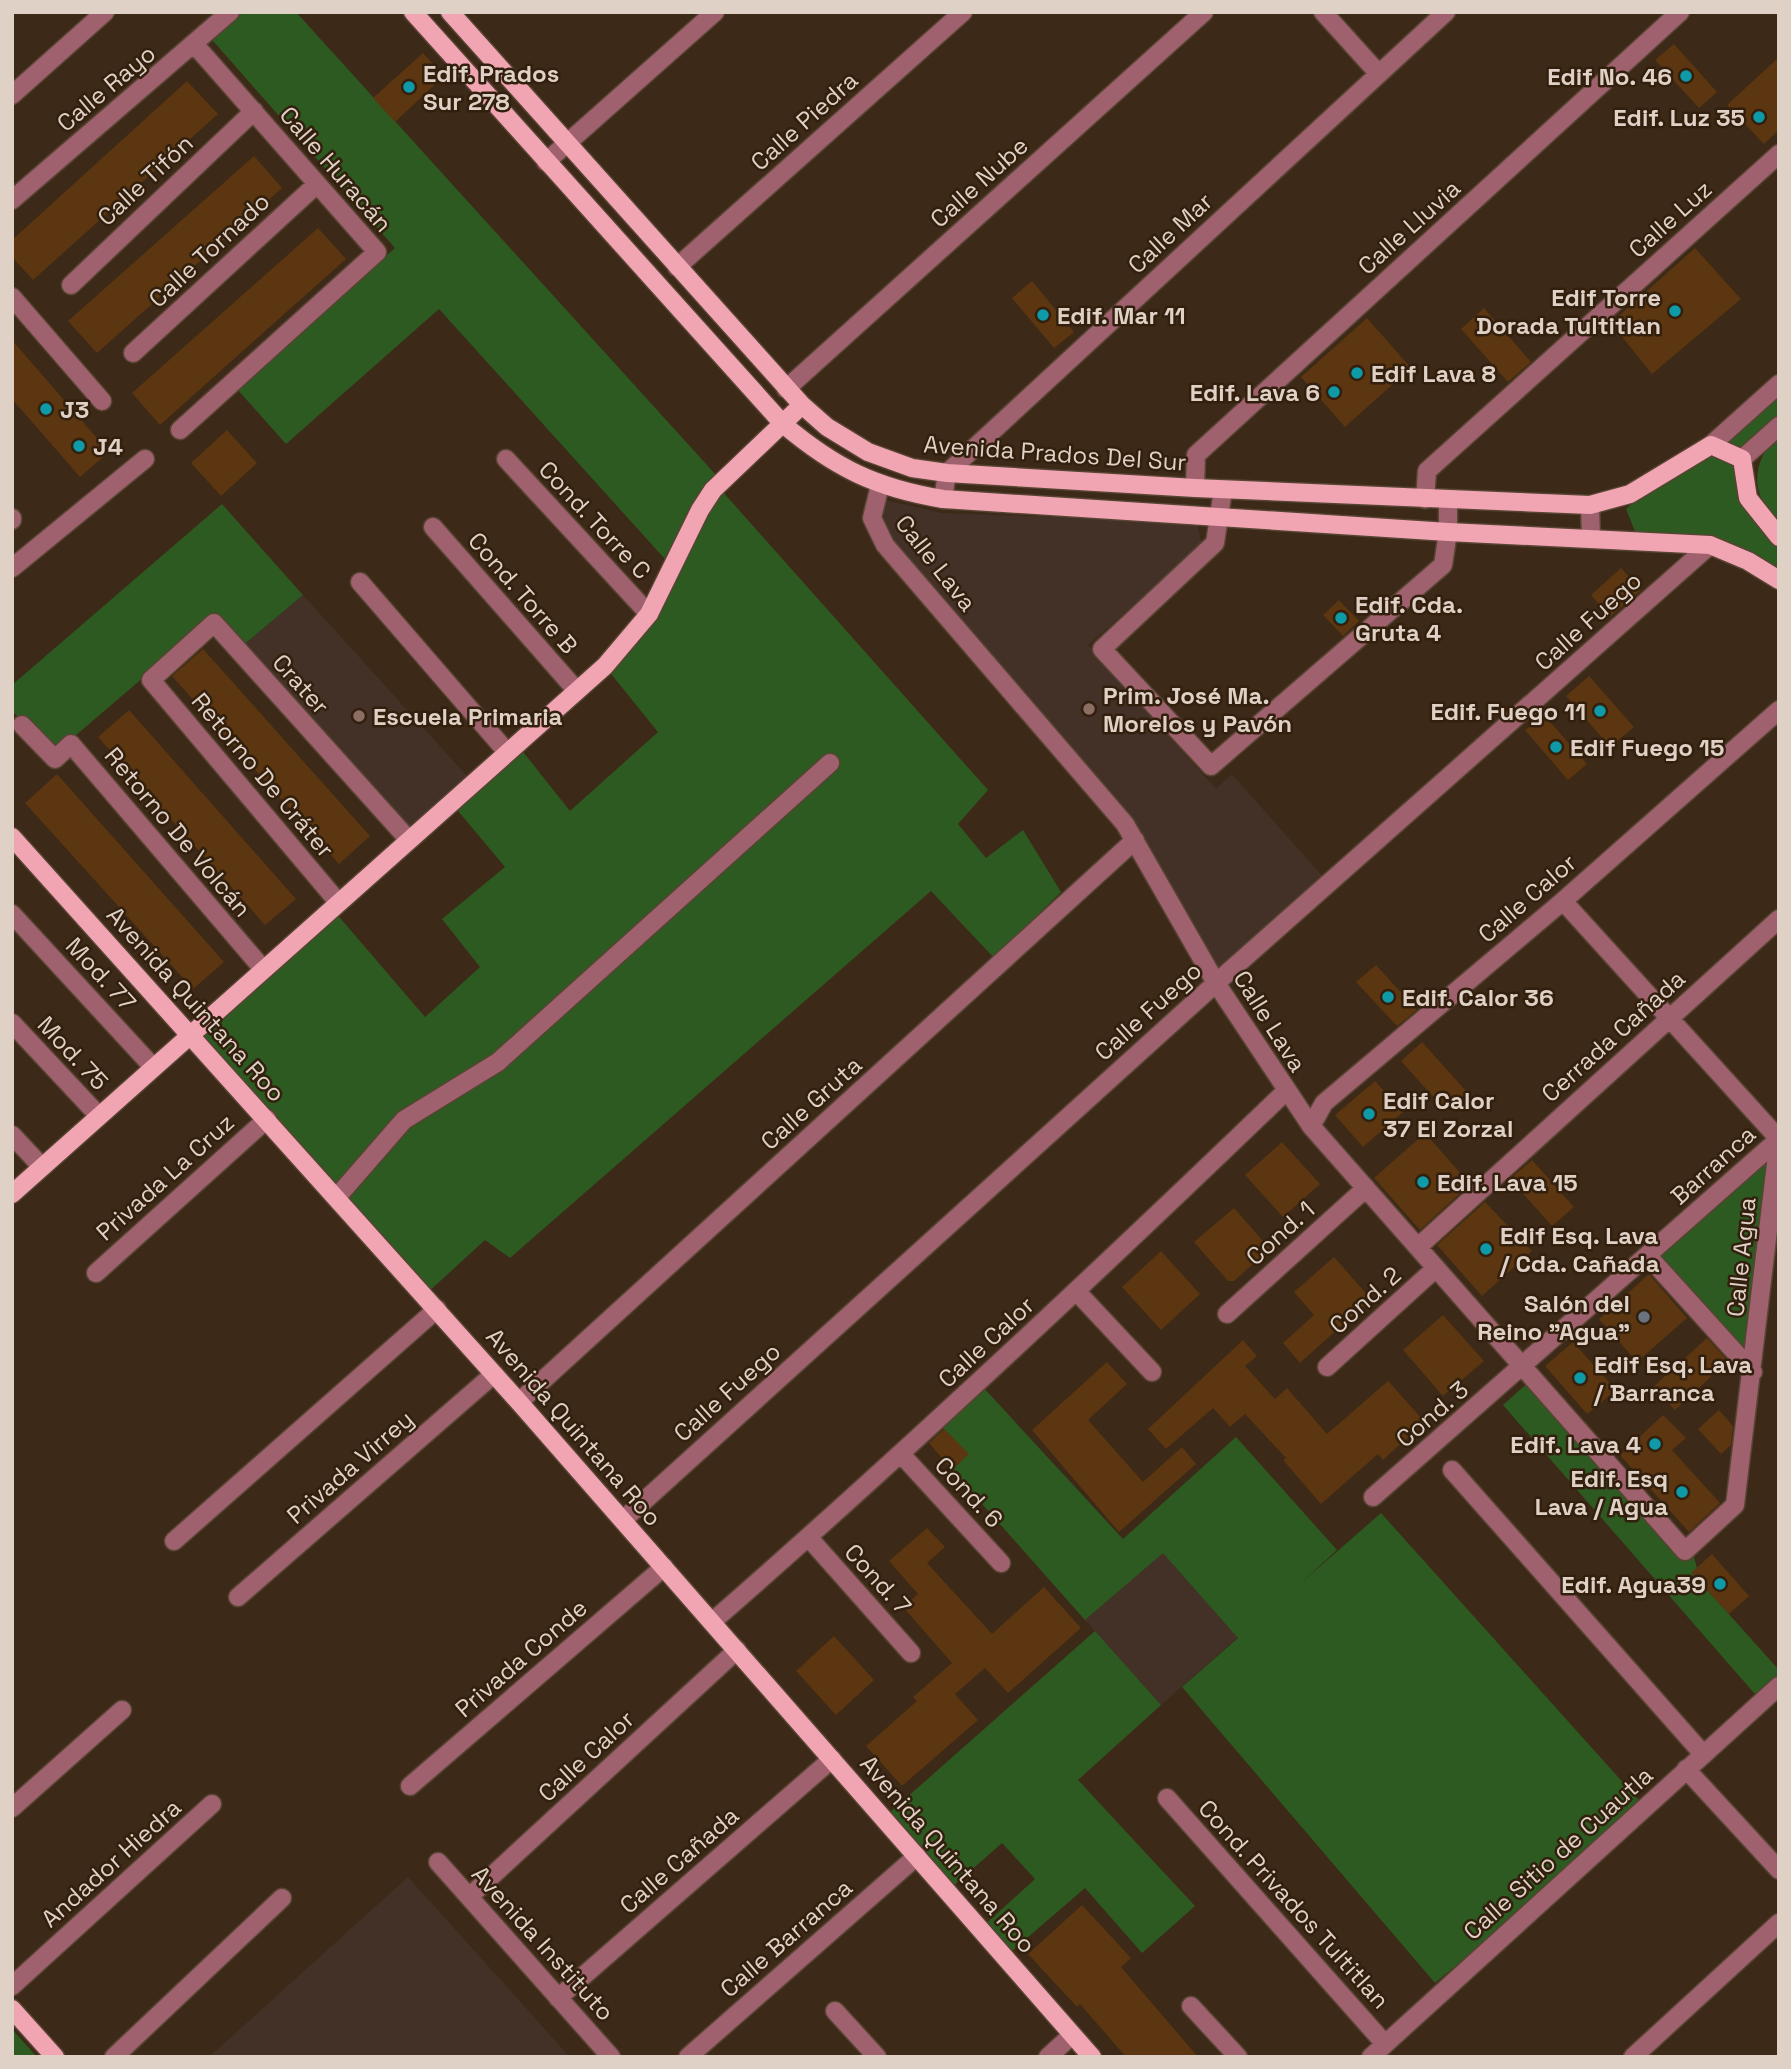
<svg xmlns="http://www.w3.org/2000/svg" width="1791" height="2069" font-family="'Space Grotesk',sans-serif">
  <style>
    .education { fill: #433128 }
    .green { fill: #2c5a21 }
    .building { fill: #5b3610 }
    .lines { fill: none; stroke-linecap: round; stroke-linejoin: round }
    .minor-casing { stroke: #574433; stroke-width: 21 }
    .major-casing { stroke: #574433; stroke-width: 21 }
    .minor { stroke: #9f616d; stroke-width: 18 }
    .major { stroke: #f1a4b2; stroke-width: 18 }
    .culture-dot { fill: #0f9aa8; stroke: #331f0d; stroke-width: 2.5 }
    .education-dot { fill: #8d6e63; stroke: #331f0d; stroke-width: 2.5 }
    .worship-dot { fill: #6b7280; stroke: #331f0d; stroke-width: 2.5 }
    .labels { text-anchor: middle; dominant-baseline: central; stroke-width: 5; stroke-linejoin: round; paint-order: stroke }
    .poi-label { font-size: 24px; font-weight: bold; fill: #dfd1c6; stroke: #331f0d; text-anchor: start }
    .street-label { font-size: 24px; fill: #dfd1c6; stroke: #331f0d }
  </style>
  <rect width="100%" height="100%" fill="#3d2917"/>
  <path class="education" d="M885,500L942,513L1197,522L1202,545L1088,645L1216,789L1232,774L1323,877L1216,971L1134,828L883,532Z
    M303,595L476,786L415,838L241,647Z
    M1163,1552L1238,1637L1161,1705L1085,1620Z
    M408,1877L570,2057H209Z"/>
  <path class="green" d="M231,12H296L726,486L722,491L988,790L958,824L986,858L1023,830L1061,892L994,958L931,891L510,1258L485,1240L425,1295L176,1032L335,912L425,1017L480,967L442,919L505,867L453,805L520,748L570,811L658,732L607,669L673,568L439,309L286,444L237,389L395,248L207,34Z
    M1779,387V423L1743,455L1716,443Z
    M1779,431V524C1748,490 1752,464 1779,431Z
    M1712,447L1740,462L1745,499L1779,538V576L1749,558L1638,539L1626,509L1666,473Z
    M222,504L303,595L241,647L214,617L54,754L12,711V685Z
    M1779,1139L1753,1372L1648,1256Z
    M1533,1378L1693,1554L1697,1568L1692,1573L1779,1670V1685L1761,1701L1503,1405Z
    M982,1386L1123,1539L1236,1437L1337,1550L1300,1584L1381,1513L1645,1807L1435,1983L1182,1687L1238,1638L1163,1553L1085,1620L952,1470L968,1454L940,1425Z
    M1095,1631L1161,1705L1078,1780L1195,1906L1142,1953L1085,1888L1006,1956L981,1928L1035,1879L1002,1843L951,1888L888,1814Z
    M12,2029L37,2057H15L12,2053Z"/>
  <path class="building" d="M1674,44L1717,92L1699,108L1655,60Z
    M423,53L444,76L395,122L373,98Z
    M1779,57V130L1764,144L1727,105Z
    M187,81L218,114L33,280L12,257V240Z
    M254,156L282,188L97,353L68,321Z
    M318,228L346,259L160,425L132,393Z
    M1695,248L1741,299L1652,374L1611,323Z
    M1032,281L1074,332L1054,348L1012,298Z
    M1484,308L1531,362L1508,382L1461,329Z
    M1367,318L1411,368L1345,427L1301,377Z
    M12,340L109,452L80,477L12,399Z
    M227,430L257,463L221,496L191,463Z
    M1621,568L1641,590L1610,617L1591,595Z
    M1339,600L1359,621L1343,636L1323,615Z
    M203,649L370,836L339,864L172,676Z
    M1589,676L1634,727L1610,747L1566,696Z
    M129,710L296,899L265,925L98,737Z
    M1544,715L1587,764L1568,780L1525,730Z
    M57,774L224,962L193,989L25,803Z
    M1376,965L1417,1010L1397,1026L1356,982Z
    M1422,1042L1467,1092L1446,1111L1401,1061Z
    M1375,1081L1403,1112L1363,1147L1335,1115Z
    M1425,1133L1470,1184L1420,1230L1374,1178Z
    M1282,1142L1320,1184L1283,1217L1245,1175Z
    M1532,1160L1574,1207L1552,1226L1510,1179Z
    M1485,1202L1532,1251L1482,1296L1437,1245Z
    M1234,1208L1270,1249L1234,1281H1228L1194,1242Z
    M1161,1251L1200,1294L1161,1330L1122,1287Z
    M1334,1257L1371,1299L1300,1363L1283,1343L1314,1315L1294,1292Z
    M1649,1274L1687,1318L1637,1362L1599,1319Z
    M1443,1315L1484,1361L1443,1396L1403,1350Z
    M1707,1338L1728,1361L1675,1410L1653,1387Z
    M1243,1340L1257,1356L1245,1366L1275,1399L1287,1388L1327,1434L1388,1381L1425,1422L1383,1460L1378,1454L1321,1504L1283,1460L1286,1458L1245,1414L1230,1427L1213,1408L1166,1449L1148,1429Z
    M1573,1342L1616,1390L1587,1414L1545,1366Z
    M1107,1362L1127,1384L1088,1420L1143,1482L1182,1447L1196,1464L1119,1532L1032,1430Z
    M1719,1410L1733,1426L1731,1445L1721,1454L1698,1429Z
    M1663,1415L1686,1438L1672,1450L1720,1503L1689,1532L1620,1455Z
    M944,1429L969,1454L952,1470L929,1443Z
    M927,1528L945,1547L927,1563L992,1634L1044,1587L1081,1628L1008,1693L985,1668L955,1694L978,1720L902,1786L866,1746L917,1701L913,1697L952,1663L903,1607L918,1594L889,1561Z
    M1712,1554L1749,1596L1729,1614L1691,1573Z
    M834,1636L874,1680L836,1715L796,1671Z
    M1082,1905L1131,1958L1121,1967L1198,2057H1126L1080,2004L1077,2007L1028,1954Z"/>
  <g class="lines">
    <g class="minor-casing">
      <path id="minor" d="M1323,12L1379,74
        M12,95L105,12
        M546,162L715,12
        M12,200L230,12
        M677,267L963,12
        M71,285L254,111
        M12,297L102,401
        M133,353L317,184
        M786,389L1204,12
        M180,430L377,252L195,45
        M1711,445L1779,384
        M506,459L649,614
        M1742,459L1779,426
        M880,485L872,518L885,545L1125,824L1216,983L1311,1126L1685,1551L1735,1505L1779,1139
        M1195,488L1196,455L1680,12
        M1223,490L1215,543L1102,649L1211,766L1443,565L1448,532V500
        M943,499L947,473L1446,12
        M1425,499L1427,471L1779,154
        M1590,505L1591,539
        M12,518V520
        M433,527L577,691
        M12,568L145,459
        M360,582L507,752
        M22,725L55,759L71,744L263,969
        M1563,901L1779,1139
        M338,902L151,680L214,623L409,840
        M12,914L153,1067
        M12,1023L99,1116
        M1311,1126L1324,1103L1563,901L1779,710
        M12,1135L42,1167
        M337,1197L404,1120L498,1062L830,763
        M1418,1247L1779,919
        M1648,1256L1753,1372
        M96,1273L267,1119
        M1077,1292L1152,1372
        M1227,1314L1366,1188
        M1327,1367L1436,1268
        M519,1402L1135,840
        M901,1454L1001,1563
        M1452,1470L1703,1754
        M1373,1497L1779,1139
        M623,1520L1216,983L1710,545
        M809,1538L911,1653
        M174,1541L437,1309
        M238,1597L494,1374
        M713,1621C909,1450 1098,1272 1285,1092
        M1686,1769L1779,1870
        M410,1786L664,1567
        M1167,1798L1385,2044
        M12,1808L122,1710
        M438,1862L611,2057
        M469,1897L737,1650
        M12,1986L212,1804
        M558,1998L832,1759
        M1191,2006L1238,2057
        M835,2011L877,2057
        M114,2057L282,1898
        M688,2057L917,1856
        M1048,2057L1072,2035
        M1371,2057L1779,1686
        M1633,2057L1779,1923"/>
    </g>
    <g class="major-casing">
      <path id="major" d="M413,12L783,424C835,468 876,488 943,499L1448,532L1710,545L1748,561L1779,580
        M450,12L802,405L827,427L868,452L912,468L947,473L1195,488L1590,505L1630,494L1711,445L1742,459L1748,498L1779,537
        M12,837L519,1402L1092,2057
        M12,1194L605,666L649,614L700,510L713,490L802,405
        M12,2009L55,2057"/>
    </g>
    <use href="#minor" class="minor"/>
    <use href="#major" class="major"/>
  </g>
  <g class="culture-dot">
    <circle cx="1686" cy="76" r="7"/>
    <circle cx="409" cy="87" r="7"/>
    <circle cx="1759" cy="117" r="7"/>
    <circle cx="1675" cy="311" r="7"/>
    <circle cx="1043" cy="315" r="7"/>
    <circle cx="1357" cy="373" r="7"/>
    <circle cx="1334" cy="392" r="7"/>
    <circle cx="46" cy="409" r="7"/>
    <circle cx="79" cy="446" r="7"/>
    <circle cx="1341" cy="618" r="7"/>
    <circle cx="1600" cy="711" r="7"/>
    <circle cx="1556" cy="747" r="7"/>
    <circle cx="1388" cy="997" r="7"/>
    <circle cx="1369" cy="1114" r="7"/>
    <circle cx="1423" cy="1182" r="7"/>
    <circle cx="1486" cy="1249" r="7"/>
    <circle cx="1580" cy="1378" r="7"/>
    <circle cx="1655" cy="1444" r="7"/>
    <circle cx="1682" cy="1492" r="7"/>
    <circle cx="1720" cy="1584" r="7"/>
  </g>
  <g class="education-dot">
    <circle cx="1089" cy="709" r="7"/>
    <circle cx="359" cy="716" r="7"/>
  </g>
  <circle class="worship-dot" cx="1644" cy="1317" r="7"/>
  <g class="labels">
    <g class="poi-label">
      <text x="423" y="73">Edif. Prados<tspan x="423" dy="28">Sur 278</tspan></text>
      <text x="1672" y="76" text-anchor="end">Edif No. 46</text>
      <text x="1745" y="117" text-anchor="end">Edif. Luz 35</text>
      <text x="1661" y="297" text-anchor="end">Edif Torre<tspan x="1661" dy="28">Dorada Tultitlan</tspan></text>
      <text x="1057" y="315">Edif. Mar 11</text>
      <text x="1371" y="373">Edif Lava 8</text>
      <text x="1320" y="392" text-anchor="end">Edif. Lava 6</text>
      <text x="60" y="409">J3</text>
      <text x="93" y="446">J4</text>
      <text x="1355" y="604">Edif. Cda.<tspan x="1355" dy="28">Gruta 4</tspan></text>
      <text x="1103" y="695">Prim. José Ma.<tspan x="1103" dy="28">Morelos y Pavón</tspan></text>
      <text x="1586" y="711" text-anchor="end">Edif. Fuego 11</text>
      <text x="373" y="716">Escuela Primaria</text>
      <text x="1570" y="747">Edif Fuego 15</text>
      <text x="1402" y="997">Edif. Calor 36</text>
      <text x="1383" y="1100">Edif Calor<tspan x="1383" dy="28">37 El Zorzal</tspan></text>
      <text x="1437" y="1182">Edif. Lava 15</text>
      <text x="1500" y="1235">Edif Esq. Lava<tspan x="1500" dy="28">/ Cda. Cañada</tspan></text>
      <text x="1630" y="1303" text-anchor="end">Salón del<tspan x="1630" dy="28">Reino "Agua"</tspan></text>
      <text x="1594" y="1364">Edif Esq. Lava<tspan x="1594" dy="28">/ Barranca</tspan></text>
      <text x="1641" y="1444" text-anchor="end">Edif. Lava 4</text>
      <text x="1668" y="1478" text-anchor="end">Edif. Esq<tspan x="1668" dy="28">Lava / Agua</tspan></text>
      <text x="1706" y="1584" text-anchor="end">Edif. Agua39</text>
    </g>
    <g class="street-label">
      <text transform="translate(106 88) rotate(-40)">Calle Rayo</text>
      <text transform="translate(804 121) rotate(-42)">Calle Piedra</text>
      <text transform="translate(336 169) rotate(49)">Calle Huracán</text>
      <text transform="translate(145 180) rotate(-43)">Calle Tifón</text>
      <text transform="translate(979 182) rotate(-42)">Calle Nube</text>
      <text transform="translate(1670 219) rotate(-42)">Calle Luz</text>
      <text transform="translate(1409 227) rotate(-42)">Calle Lluvia</text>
      <text transform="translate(1170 233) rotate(-43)">Calle Mar</text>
      <text transform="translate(209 250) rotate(-43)">Calle Tornado</text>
      <text transform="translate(1055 453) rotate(4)">Avenida Prados Del Sur</text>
      <text transform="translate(595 520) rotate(47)">Cond. Torre C</text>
      <text transform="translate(936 563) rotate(52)">Calle Lava</text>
      <text transform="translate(523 593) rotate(49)">Cond. Torre B</text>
      <text transform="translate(1588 621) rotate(-42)">Calle Fuego</text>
      <text transform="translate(301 684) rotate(48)">Crater</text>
      <text transform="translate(263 775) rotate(50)">Retorno De Cráter</text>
      <text transform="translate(178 832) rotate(50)">Retorno De Volcán</text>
      <text transform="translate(1527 898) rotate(-41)">Calle Calor</text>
      <text transform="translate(101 974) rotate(47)">Mod. 77</text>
      <text transform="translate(196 1004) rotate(48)">Avenida Quintana Roo</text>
      <text transform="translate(1148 1011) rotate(-42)">Calle Fuego</text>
      <text transform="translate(1270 1021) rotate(58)">Calle Lava</text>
      <text transform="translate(1613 1036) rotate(-42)">Cerrada Cañada</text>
      <text transform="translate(73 1053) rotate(47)">Mod. 75</text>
      <text transform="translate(811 1103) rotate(-42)">Calle Gruta</text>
      <text transform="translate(1713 1165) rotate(-42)">Barranca</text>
      <text transform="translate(165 1177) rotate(-42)">Privada La Cruz</text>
      <text transform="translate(1280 1233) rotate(-42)">Cond. 1</text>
      <text transform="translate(1741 1257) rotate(-84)">Calle Agua</text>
      <text transform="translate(1365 1300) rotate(-42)">Cond. 2</text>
      <text transform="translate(986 1342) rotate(-43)">Calle Calor</text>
      <text transform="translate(727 1392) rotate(-42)">Calle Fuego</text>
      <text transform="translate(1432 1414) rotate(-41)">Cond. 3</text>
      <text transform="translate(574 1427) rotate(49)">Avenida Quintana Roo</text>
      <text transform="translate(350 1467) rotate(-41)">Privada Virrey</text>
      <text transform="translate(969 1492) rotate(47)">Cond. 6</text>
      <text transform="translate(878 1579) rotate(48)">Cond. 7</text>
      <text transform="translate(521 1658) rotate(-41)">Privada Conde</text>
      <text transform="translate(586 1756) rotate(-43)">Calle Calor</text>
      <text transform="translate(1558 1853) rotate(-42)">Calle Sitio de Cuautla</text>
      <text transform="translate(948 1854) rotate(49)">Avenida Quintana Roo</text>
      <text transform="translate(679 1860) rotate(-41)">Calle Cañada</text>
      <text transform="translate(111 1863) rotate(-42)">Andador Hiedra</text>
      <text transform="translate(1294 1904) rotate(48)">Cond. Privados Tultitlan</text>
      <text transform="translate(786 1938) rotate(-41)">Calle Barranca</text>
      <text transform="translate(543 1943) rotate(48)">Avenida Instituto</text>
    </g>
  </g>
  <rect width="1791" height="2069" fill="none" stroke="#dfd1c6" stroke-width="28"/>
</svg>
